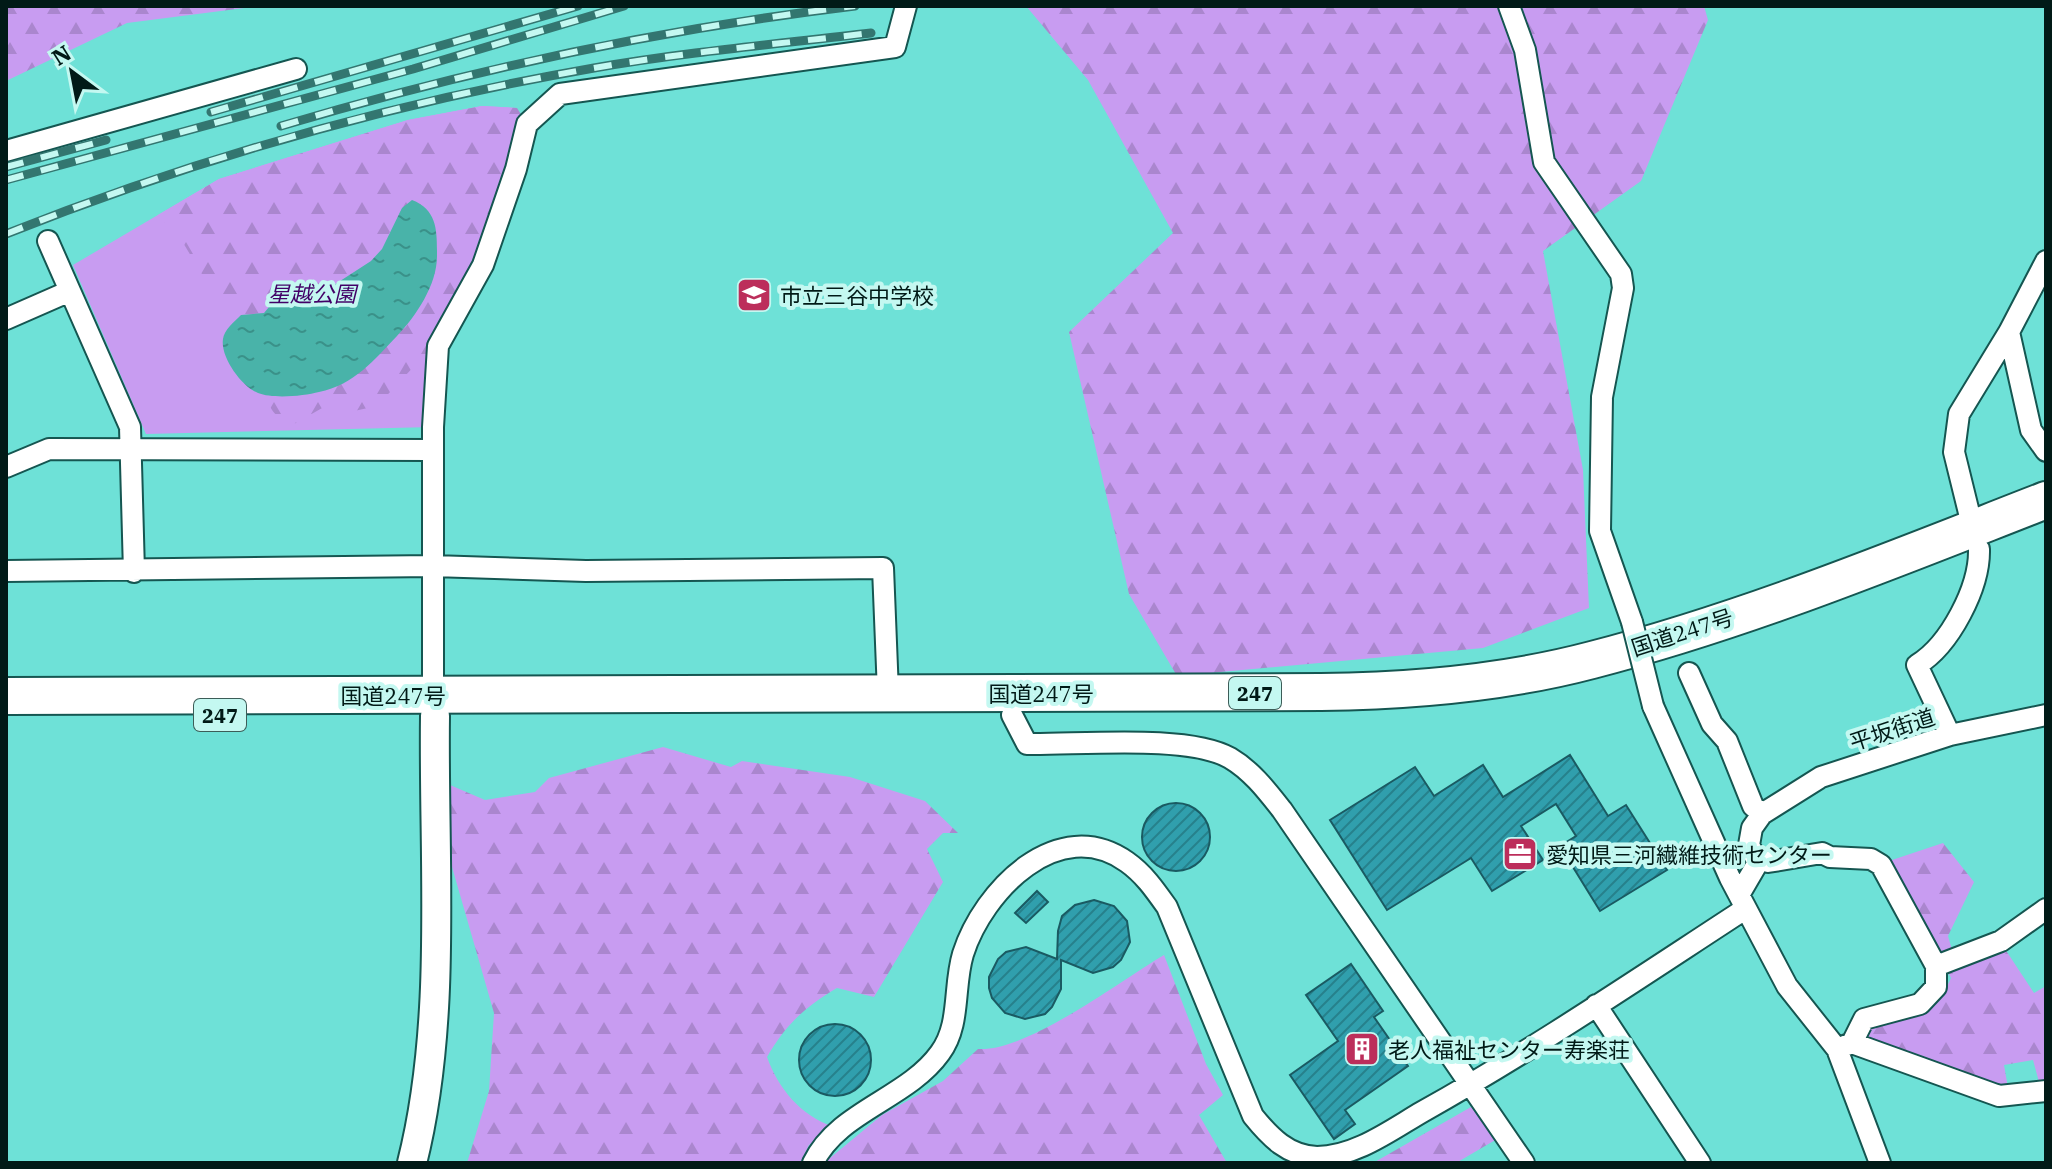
<svg xmlns="http://www.w3.org/2000/svg" width="2052" height="1169" font-family="'IBM Plex Serif','Noto Sans JP',serif">
  <style>
    .green { fill: #c89cf1 }
    .forest { fill: url(#forest-firs) }
    .water { fill: url(#water-ripples) }
    .building { fill: url(#building-hatch); stroke: #1a5a62; stroke-width: 2 }
    .lines { fill: none; stroke-linecap: round; stroke-linejoin: round }
    .street-casing { stroke: #155651; stroke-width: 24 }
    .secondary-casing { stroke: #155651; stroke-width: 32 }
    .highway-casing { stroke: #155651; stroke-width: 40 }
    .street { stroke: #fff; stroke-width: 20 }
    .secondary { stroke: #fff; stroke-width: 28 }
    .highway { stroke: #fff; stroke-width: 36 }
    .rail-casing { stroke: #337670; stroke-width: 9 }
    .rail { stroke: #c4f8f1; stroke-width: 6; stroke-dasharray: 18; stroke-linecap: butt }
    .street-bridge-casing { stroke: #155651; stroke-width: 24; stroke-linecap: butt }
    .street-bridge { stroke: #fff; stroke-width: 20 }
    .labels { text-anchor: middle; dominant-baseline: central; stroke-width: 8; stroke-linejoin: round; paint-order: stroke }
    .shield { fill: #c4f8f1; stroke: #3c5d58; stroke-width: 2 }
    .shield-label { font-size: 20px; font-weight: bold; fill: #011a17 }
    .park-label { font-size: 22px; font-style: italic; fill: #420067; stroke: #c4f8f1 }
    .poi-label { font-size: 22px; fill: #011a17; stroke: #c4f8f1; text-anchor: start }
    .street-label { font-size: 22px; fill: #011a17; stroke: #c4f8f1 }
  </style>
  <defs>
    <pattern id="forest-firs" width="22" height="20" patternUnits="userSpaceOnUse" patternTransform="scale(2)"><rect width="22" height="20" fill="#c89cf1"/><path d="M5 1l3.5 6h-7zM16 11l3.5 6h-7z" fill="#aa86ce"/></pattern>
    <pattern id="water-ripples" width="26" height="14" patternUnits="userSpaceOnUse" patternTransform="scale(2)"><rect width="26" height="14" fill="#49b3a9"/><path d="M2 4q2-2 4 0t4 0M15 11q2-2 4 0t4 0" fill="none" stroke="#3a9189"/></pattern>
    <pattern id="building-hatch" width="6" height="6" patternUnits="userSpaceOnUse" patternTransform="scale(2)"><rect width="6" height="6" fill="#309fad"/><path d="M-1 1l2-2M0 6l6-6M5 7l2-2" fill="none" stroke="#26818c"/></pattern>
  </defs>
  <rect width="100%" height="100%" fill="#6ee1d7"/>
  <path class="green" d="M482,106L517,108L438,346L433,427L146,434L73,265L219,179L408,120Z"/>
  <path class="forest" d="M6,6H259L127,23L6,81Z
    M1026,6H1704L1708,20L1641,181L1543,251L1583,470L1589,608L1483,648L1177,676L1129,594L1069,332L1173,233L1088,80Z
    M482,106L517,108L527,124L483,265L432,347L377,406L354,411L338,399L294,424C277,418 269,412 267,394L320,392L406,327L433,278L390,232L371,261L310,301L294,305L284,298L272,301L264,313L241,315L218,301L182,241L158,215L219,179L408,120Z
    M663,747L731,767L742,761L850,777L925,801L958,833H943L927,849L943,882L874,997L837,988C805,1007 786,1024 767,1057C778,1088 801,1116 832,1126L809,1145L800,1163H467L489,1091L494,1013L450,860V785L485,800L535,792L549,778Z
    M1943,843L1974,882L1948,936L1956,964L2003,946L2034,993L2046,986V1082H2039L2033,1060L2004,1065L2008,1088L1989,1086L1867,1036L1868,1028C1900,1016 1937,1011 1951,978L1889,861Z
    M1164,955L1206,1064L1223,1095L1199,1115L1227,1163H824L882,1115L943,1081L978,1049C1027,1052 1120,981 1164,955Z
    M1471,1107L1497,1139L1456,1163H1373Z"/>
  <path class="water" d="M412,200C438,210 437,232 437,256C437,285 416,316 397,336C374,360 354,385 319,392C304,396 273,399 258,393C242,387 220,357 223,339C224,330 234,322 241,315L264,313L278,296L294,305H303L371,261L382,249L402,208Z"/>
  <path class="building" d="M1570,755L1608,816L1626,805L1667,870L1600,911L1560,846L1576,836L1556,804L1521,826L1543,860L1492,891L1471,858L1387,910L1330,820L1415,767L1434,796L1483,765L1503,797Z
    M1142 837a34 34 0 1 1 68 0a34 34 0 1 1-68 0Z
    M1037,891L1048,902L1026,923L1015,913Z
    M1094,900L1114,906L1127,921L1130,942L1121,960L1113,967L1093,973L1061,960V989L1052,1007L1045,1014L1025,1019L1005,1013L992,998L989,988V977L998,959L1006,952L1026,947L1057,959L1058,931L1062,916L1075,905Z
    M1351,964L1383,1011L1374,1017L1408,1066L1345,1110L1355,1124L1334,1139L1290,1075L1338,1041L1306,995Z
    M799 1060a36 36 0 1 1 72 0a36 36 0 1 1-72 0Z"/>
  <g class="lines">
    <g class="street-casing">
      <path id="street" d="M1509,6L1525,50L1544,162L1621,274L1623,288L1602,397L1600,531L1632,622
        M6,151L296,69
        M48,241L70,291
        M6,319L70,291L130,427L134,572
        M2009,332L2031,430L2046,451
        M6,467L49,449L433,450
        M1973,529L1954,452L1959,414L2009,332L2046,261
        M6,571L433,566L586,571L883,568L888,693
        M1689,673L1712,724L1727,741L1753,806L1762,814
        M433,695V427L438,346L483,265L516,169L527,124L560,94L895,47L906,6
        M1653,706L1730,878L1787,986L1837,1049L1880,1163
        M1012,715L1027,744C1078,745 1188,734 1230,758C1252,771 1267,791 1282,810L1524,1163
        M1950,735L1917,665C1950,645 1980,587 1979,549
        M1739,895L1760,859
        M1936,966L2001,941L2046,909
        M1596,1005L1700,1163
        M1852,1043L1999,1096L2046,1091
        M1837,1049L1852,1043L1864,1019L1920,1004L1936,987V966L1881,865L1871,859L1830,857L1822,853L1768,862L1755,857L1749,845L1752,828L1762,814L1821,777L1950,735L2046,715
        M813,1163C838,1111 907,1099 940,1053C961,1025 953,987 963,954C983,891 1058,813 1127,862C1144,874 1155,890 1167,907L1253,1116C1270,1137 1288,1156 1317,1157C1355,1157 1391,1130 1422,1112C1533,1050 1639,978 1745,909"/>
    </g>
    <g class="secondary-casing">
      <path id="secondary" d="M412,1163C448,1020 433,862 435,716"/>
    </g>
    <g class="highway-casing">
      <path id="highway" d="M6,696L1321,692C1411,691 1505,683 1592,660C1747,620 1897,558 2046,500"/>
    </g>
    <use href="#street" class="street"/>
    <use href="#secondary" class="secondary"/>
    <use href="#highway" class="highway"/>
    <g class="rail-casing">
      <path id="rail" d="M211,112L578,6
        M281,126C469,70 661,29 855,6
        M6,167L106,140
        M6,180L413,69L624,6
        M6,234C197,158 392,103 594,68C686,52 778,44 871,33"/>
    </g>
    <use href="#rail" class="rail"/>
    <g class="street-bridge-casing">
      <path id="street-bridge" d="M1632,622L1653,706"/>
    </g>
    <use href="#street-bridge" class="street-bridge"/>
  </g>
  <defs>
    <g id="school-square" transform="scale(1.8)"><rect x="-9" y="-9" width="18" height="18" rx="4" fill="#bc2e5b" stroke="#c4f8f1"/><path d="M0-5L7-2L0 1L-7-2ZM-4 1L0 2.5L4 1V4Q0 6-4 4Z" fill="#fff"/></g>
    <g id="office-square" transform="scale(1.8)"><rect x="-9" y="-9" width="18" height="18" rx="4" fill="#bc2e5b" stroke="#c4f8f1"/><path d="M-6-3h4V-5.5h4V-3h4V5H-6ZM-1-4.5V-3h2v-1.5ZM-6 0V1H6V0Z" fill="#fff"/></g>
    <g id="building-square" transform="scale(1.8)"><rect x="-9" y="-9" width="18" height="18" rx="4" fill="#bc2e5b" stroke="#c4f8f1"/><path d="M-4-6H4V6H1V3H-1V6H-4ZM-2.5-4.3h1.7v1.8h-1.7ZM.8-4.3h1.7v1.8H.8ZM-2.5-1h1.7V.8h-1.7ZM.8-1h1.7V.8H.8Z" fill="#fff"/></g>
  </defs>
  <g fill-rule="evenodd">
    <use href="#school-square" x="754" y="295"/>
    <use href="#office-square" x="1520" y="854"/>
    <use href="#building-square" x="1362" y="1049"/>
  </g>
  <g class="labels">
    <g class="shield">
      <rect x="1229" y="677" width="52" height="32" rx="6"/>
      <rect x="194" y="699" width="52" height="32" rx="6"/>
    </g>
    <g class="shield-label">
      <text x="1255" y="693">247</text>
      <text x="220" y="715">247</text>
    </g>
    <g class="park-label">
      <text x="312" y="293">星越公園</text>
    </g>
    <g class="poi-label">
      <text x="780" y="295">市立三谷中学校</text>
      <text x="1546" y="854">愛知県三河繊維技術センター</text>
      <text x="1388" y="1049">老人福祉センター寿楽荘</text>
    </g>
    <g class="street-label">
      <text transform="translate(1682 632) rotate(-18)">国道247号</text>
      <text x="1041" y="693">国道247号</text>
      <text x="393" y="695">国道247号</text>
      <text transform="translate(1892 729) rotate(-18)">平坂街道</text>
    </g>
  </g>
  <rect width="2052" height="1169" fill="none" stroke="#011a17" stroke-width="16"/>
  <g transform="translate(72 72) rotate(328)" stroke="#c4f8f1" stroke-width="6" paint-order="stroke">
  <path d="M0-6L14 30L0 20L-14 30Z" fill="#011a17"/>
  <text y="-12" font-size="22" font-weight="bold" text-anchor="middle" fill="#011a17">N</text>
  </g>
</svg>
